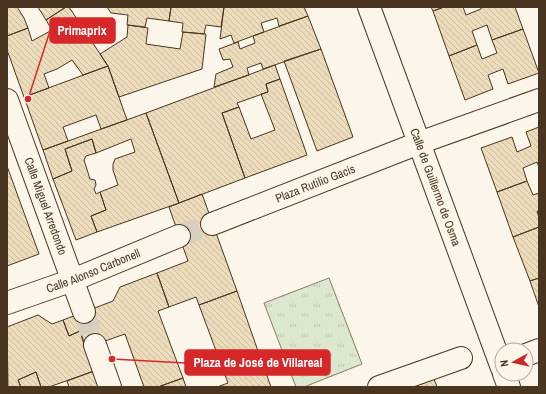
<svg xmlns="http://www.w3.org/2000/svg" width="546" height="394" font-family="'Archivo Narrow',sans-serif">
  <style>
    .park { fill: url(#park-tufts); stroke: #887966 }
    .building { fill: url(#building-back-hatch); stroke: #4a3520 }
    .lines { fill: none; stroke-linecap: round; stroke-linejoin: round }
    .minor-tunnel { stroke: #d8cfc1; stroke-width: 22; stroke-dasharray: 22 11; stroke-linecap: butt }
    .minor-casing { stroke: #4a3520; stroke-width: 24 }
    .minor { stroke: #fbf6e9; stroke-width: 22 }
    .labels { text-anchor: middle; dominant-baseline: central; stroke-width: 3; stroke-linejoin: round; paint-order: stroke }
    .street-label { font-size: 12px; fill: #4a3520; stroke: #fbf6e9 }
    .leader { fill: none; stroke: #d62828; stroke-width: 1.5 }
    .callout-dot { fill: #d62828; stroke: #fbf6e9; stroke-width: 1.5 }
    .callout { fill: #d62828; stroke: #d62828; stroke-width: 1.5 }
    .callout-label { font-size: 13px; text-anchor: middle; font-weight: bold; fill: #fff }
  </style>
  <defs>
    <pattern id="park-tufts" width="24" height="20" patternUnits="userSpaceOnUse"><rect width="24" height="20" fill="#dce7d0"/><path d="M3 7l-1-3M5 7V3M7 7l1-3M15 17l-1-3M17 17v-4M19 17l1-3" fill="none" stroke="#bec7b2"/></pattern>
    <pattern id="building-back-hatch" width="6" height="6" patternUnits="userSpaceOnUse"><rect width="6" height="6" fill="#ecdcbc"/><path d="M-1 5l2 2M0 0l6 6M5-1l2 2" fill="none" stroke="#ccbda1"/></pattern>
  </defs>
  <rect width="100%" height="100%" fill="#fbf6e9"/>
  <path class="park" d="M329,278L362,364L304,387H296L264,303Z"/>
  <path class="building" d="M7,7H17L24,18L28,28L7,36Z
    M38,7H66L46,20Z
    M66,7H69L108,66L83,75L72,60L57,69L44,74L49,88L24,97L7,50V36L28,28L32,41L52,30L46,20Z
    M107,7H171L169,21L147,18L145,27L127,25L128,15L111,13Z
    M171,7H224L221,27L206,25L204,34L182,32L183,23L169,21Z
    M224,7H304L308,16L279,26L277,18L261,23L264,32L234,43L231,35L220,39Z
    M431,7H444L433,11Z
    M444,7H463L466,15L481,9V7H515L523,29L492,40L487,25L472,31L477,45L449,56L433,11Z
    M308,16L321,49L263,69L261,63L247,68L249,75L214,87L216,74L233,67L230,59L223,60L219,49L238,42L240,49L255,43L253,36Z
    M128,25L148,28L146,44L180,49L183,32L206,34L202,69L119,97L108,66L100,54L127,37Z
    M523,29L539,73L508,84L503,69L488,75L493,89L465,100L449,56L477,45L482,59L497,53L492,40Z
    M321,49L353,137L317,151L284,61Z
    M275,65L280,79L266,84L268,92L237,103L239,107L222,113L245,178L179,203L146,113Z
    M108,66L127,120L101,129L96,115L63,127L68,141L43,150L24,97Z
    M280,79L307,155L245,178L222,113L239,107L251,139L275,130L261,94L268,92L266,84Z
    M146,113L179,203L97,232L91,216L106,210L100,192L118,185L113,170V164L115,159L135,152L131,139L96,153L92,139L65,149L72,171L53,179L43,150Z
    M539,127V167L537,162L523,168L527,181L497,192L481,148L512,137L517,152L531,146L526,132Z
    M92,139L96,153L86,156L84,160L90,179L95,180L96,185L94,189L96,194L100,192L106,210L91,216L97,232L76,240L53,179L72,171L65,149Z
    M7,166L39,254L7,266Z
    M527,181L533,195L539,193V211H537L539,218V227L513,237L497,192Z
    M202,194L237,291L199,305L196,297L169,307L157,273L188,261L169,207Z
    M539,227V278L530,281L513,237Z
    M157,273L169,307L158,311L183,378L158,387H144L125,334L85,348L80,331L69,336L63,320L113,301L120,287Z
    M539,278V307L530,281Z
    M237,291L258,351L221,364L199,305Z
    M38,315L52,324L63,320L69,336L80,331L94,371L49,387H41L36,372L18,380L21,387H8L7,327Z
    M258,351L271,387H217L228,383L221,364Z
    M94,371L100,387H69L67,381Z
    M36,372L41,387H21L18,380Z
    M183,378L186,387H158Z
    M434,379L437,387H413Z"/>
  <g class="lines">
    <path class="minor-tunnel" d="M179,236L212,224
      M84,312L95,345"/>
    <g class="minor-casing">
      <g id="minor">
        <path id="s1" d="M369,7L502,368"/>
        <path id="s2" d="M7,100L84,312"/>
        <path id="s3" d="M212,224L419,143L539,100"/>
        <path id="s4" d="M7,303L73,280L179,236"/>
        <path d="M95,345L110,387"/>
        <path d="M526,355L539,350"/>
        <path d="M504,374L509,387"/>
        <path d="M379,387L461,358"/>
      </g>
    </g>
    <use href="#minor" class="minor"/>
  </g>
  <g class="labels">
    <g class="street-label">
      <text stroke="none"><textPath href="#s3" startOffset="111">Plaza Rutilio Gacis</textPath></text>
      <text stroke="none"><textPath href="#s1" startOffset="192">Calle de Guillermo de Osma</textPath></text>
      <text stroke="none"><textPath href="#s2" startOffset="113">Calle Miguel Arredondo</textPath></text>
      <text stroke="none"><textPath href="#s4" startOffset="92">Calle Alonso Carbonell</textPath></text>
    </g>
  </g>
  <path class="leader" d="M28 99L50 31M112 359L185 363"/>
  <g class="callout-dot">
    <circle cx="28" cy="99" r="4"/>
    <circle cx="112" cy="359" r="4"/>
  </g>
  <g class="callout">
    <rect x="50" y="18" width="65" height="25" rx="4"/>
    <rect x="185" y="350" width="145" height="25" rx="4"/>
  </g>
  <g class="callout-label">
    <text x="82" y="35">Primaprix</text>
    <text x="258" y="367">Plaza de José de Villareal</text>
  </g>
  <rect width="546" height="394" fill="none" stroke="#4a3520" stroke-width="16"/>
  <g transform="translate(514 362) rotate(262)"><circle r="19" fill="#fbf6e9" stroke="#b4a999"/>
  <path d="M0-3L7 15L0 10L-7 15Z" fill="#c62828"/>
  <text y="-6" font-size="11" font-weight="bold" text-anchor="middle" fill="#4a3520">N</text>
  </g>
</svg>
